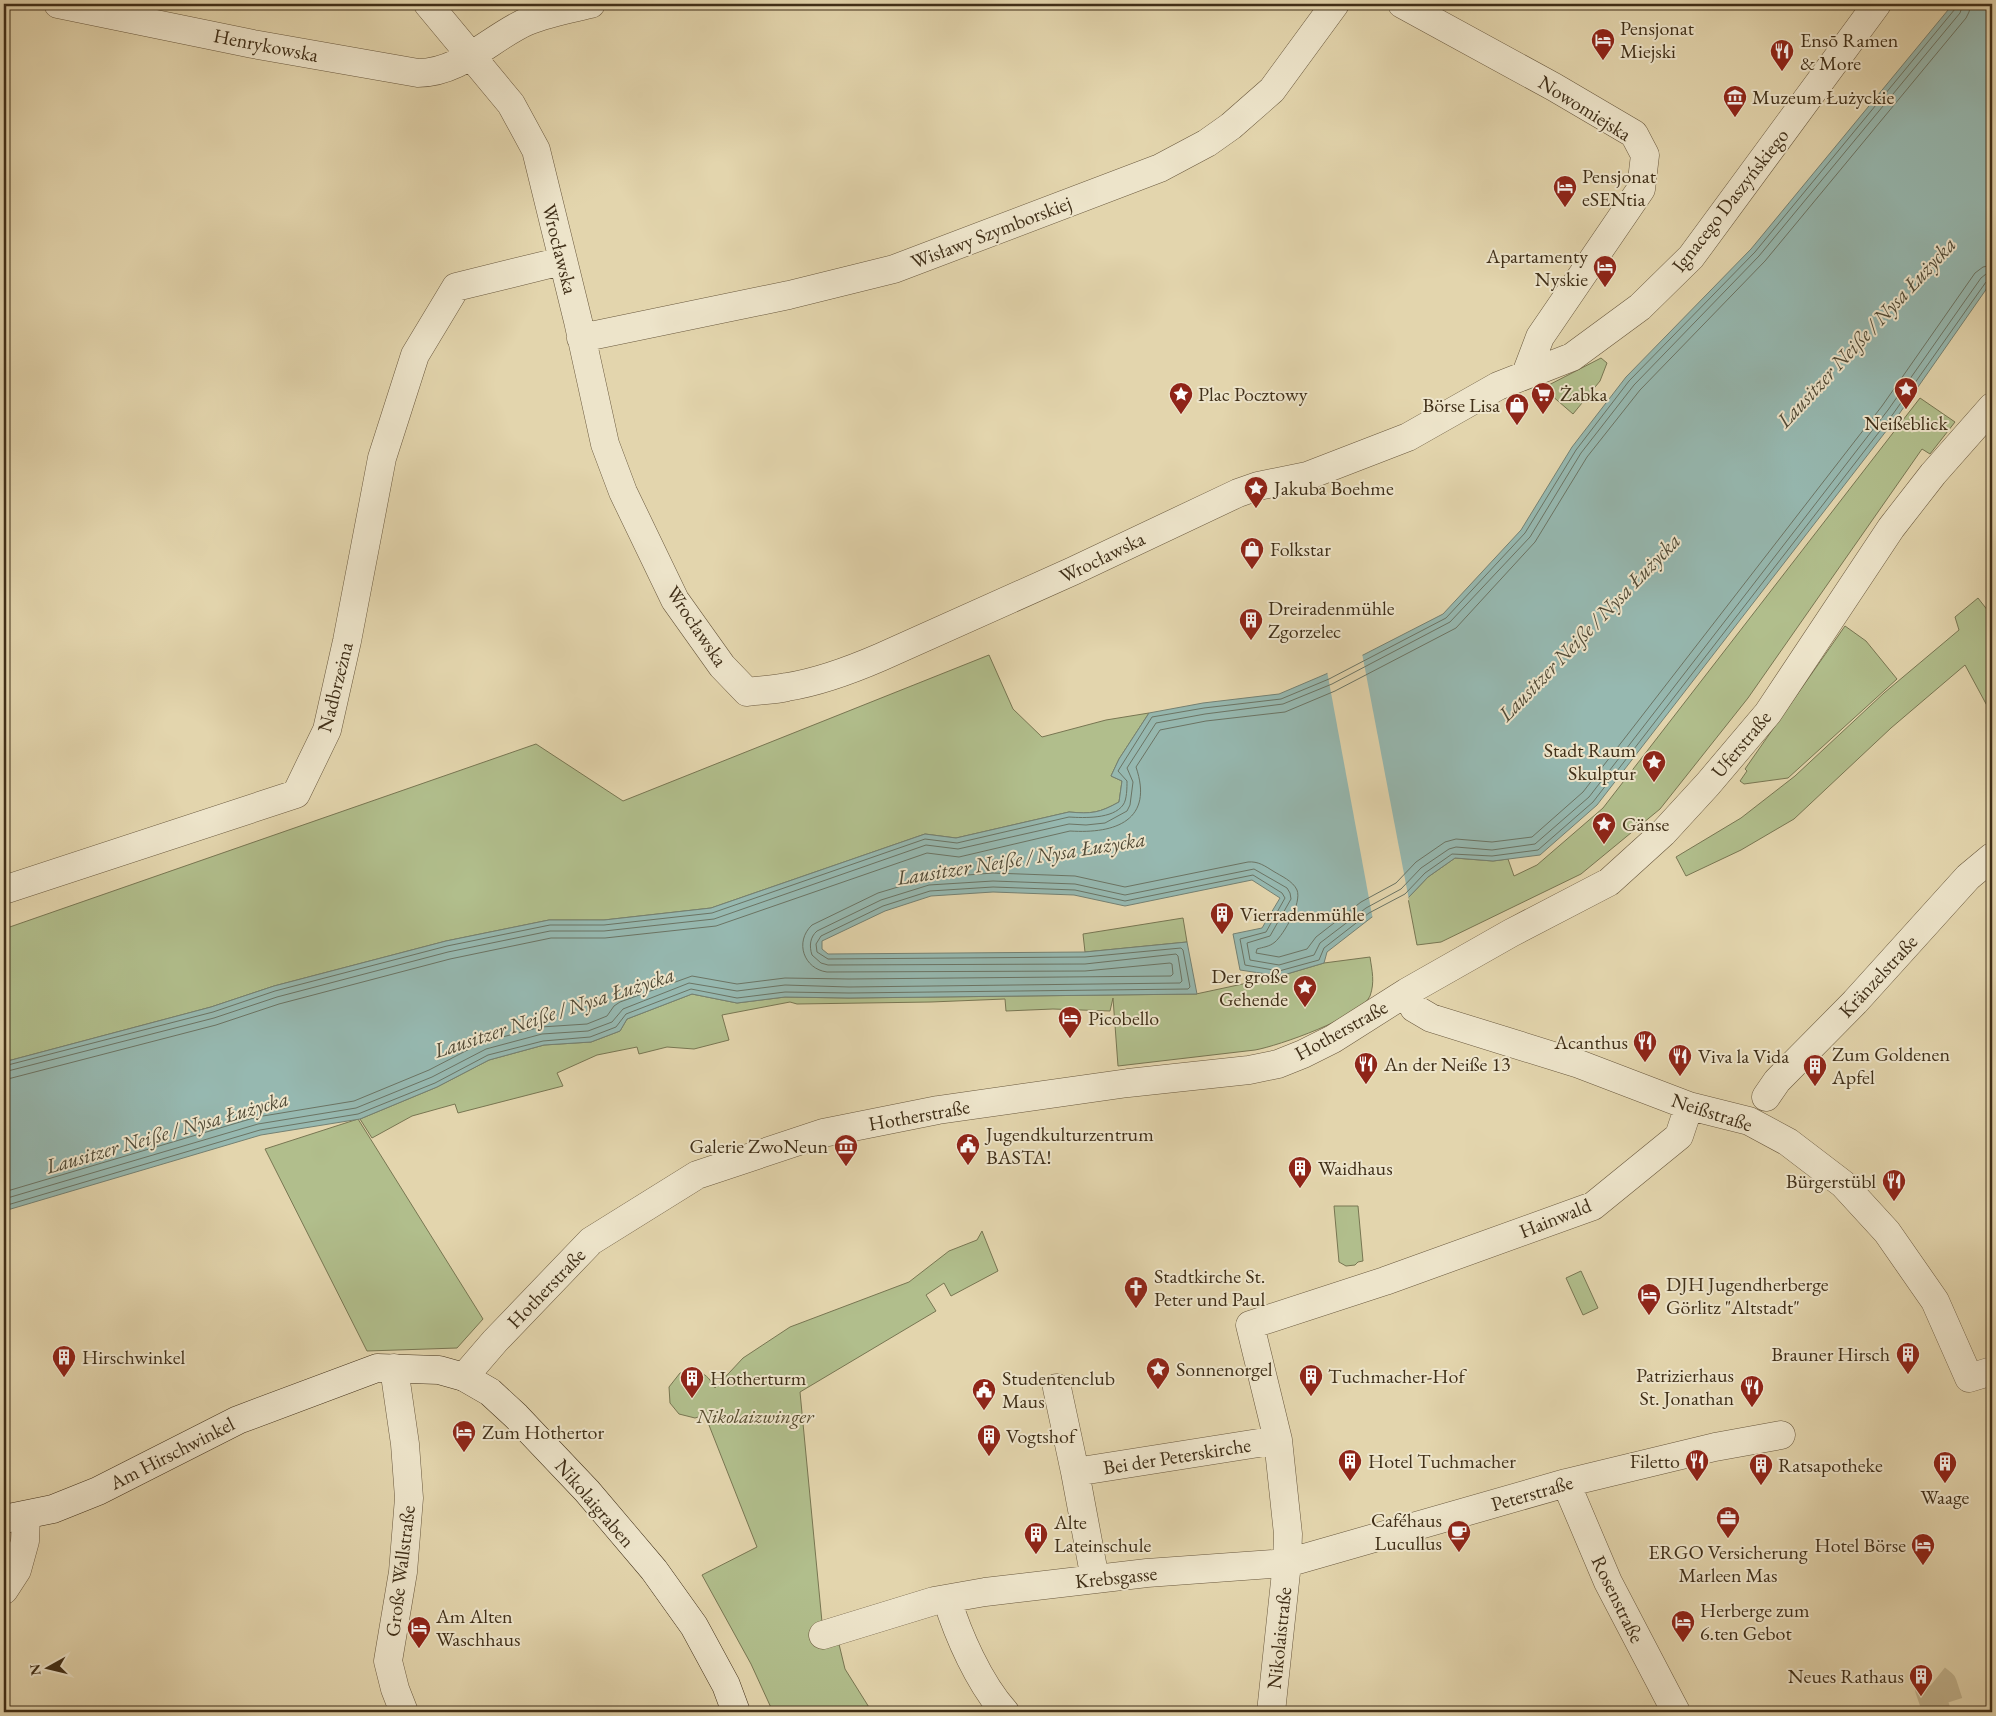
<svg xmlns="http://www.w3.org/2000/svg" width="1996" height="1716" font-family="'EB Garamond',serif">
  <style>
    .green { fill: #b1be8c; stroke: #787652 }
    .water { fill: #96b8b0; stroke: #748173 }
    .pier { fill: #e3d5ad }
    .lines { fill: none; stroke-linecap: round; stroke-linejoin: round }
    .shore { stroke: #6b7464; stroke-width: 1 }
    .street-tunnel { stroke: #c2b48f; stroke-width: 28; stroke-dasharray: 28 14; stroke-linecap: butt }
    .street-casing { stroke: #69583d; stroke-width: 29 }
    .secondary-casing { stroke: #402f18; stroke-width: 29 }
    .street { stroke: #ede4ca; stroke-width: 28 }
    .secondary { stroke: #ede4ca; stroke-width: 28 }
    .labels { text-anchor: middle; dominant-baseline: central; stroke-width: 4; stroke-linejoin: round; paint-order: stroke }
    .poi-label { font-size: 20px; fill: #402f18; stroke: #ede4ca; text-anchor: start }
    .street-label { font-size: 20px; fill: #402f18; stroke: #ede4ca }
    .park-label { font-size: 20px; font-style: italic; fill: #574c2f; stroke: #ede4ca }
    .water-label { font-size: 21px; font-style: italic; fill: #514a36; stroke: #ede4ca }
  </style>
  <rect width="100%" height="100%" fill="#e3d5ad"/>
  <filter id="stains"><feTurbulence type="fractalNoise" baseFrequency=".004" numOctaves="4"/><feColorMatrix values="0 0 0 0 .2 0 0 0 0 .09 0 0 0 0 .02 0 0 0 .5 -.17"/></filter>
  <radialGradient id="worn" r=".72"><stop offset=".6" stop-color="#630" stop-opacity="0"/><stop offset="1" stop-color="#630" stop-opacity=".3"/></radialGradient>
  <path class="green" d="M1601,358L1607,363L1600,381L1573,414L1543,388Z
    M1920,398L1955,422L1930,454L1922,449L1748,698L1660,809L1581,874L1441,942L1417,945L1408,898L1428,877L1455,858L1493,861L1508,859L1514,876L1537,865L1603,808Z
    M1978,598L1992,616V713H1991L1965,665L1891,728L1794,819L1741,850L1686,876L1676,857L1741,818L1795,776L1884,693L1959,630L1955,617Z
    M1845,626L1866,641L1897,679L1788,778L1744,784L1740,781L1747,771L1745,769Z
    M989,655L1013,709L1042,737L1106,720L1149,713L1119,759L1111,776L1122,781L1119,802C1099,813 1092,814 1069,812L956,838L925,834L711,908L604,920H549L446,941L274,986L211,1007L4,1062V929L536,744L623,801Z
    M1183,918L1187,942L1085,952L1083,934Z
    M1370,957C1372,971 1375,982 1370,996C1361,1017 1278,1046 1255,1050L1118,1066L1113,998L1110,1011L1053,1009L1006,1011L1005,999L931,1002L797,1004L790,1002L722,1015L729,1040L694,1049L667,1047L639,1054L637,1047L597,1055L557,1073L563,1086L458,1113L455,1104L412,1116L372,1138L360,1119L437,1087L489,1060L544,1045L591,1042L620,1031L627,1019L692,994L737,1003L785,997L849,998L1196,994L1280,976L1324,963Z
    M358,1119L483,1319L457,1348L367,1351L265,1149Z
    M1334,1206H1358L1363,1261L1358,1262L1355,1265L1346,1266L1339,1262Z
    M982,1231L998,1271L951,1296L944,1283L926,1295L936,1311L800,1392L824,1643L838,1640L845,1669L872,1712H773L751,1664L702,1575L757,1547L705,1415L695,1418L679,1414L670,1403L669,1387L680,1373C698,1370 706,1371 715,1388L743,1358L790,1327L909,1282L949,1251L977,1240Z
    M1581,1271L1598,1308L1583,1315L1566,1278Z"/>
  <path class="water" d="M1953,4H1992V281L1897,417L1597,805L1540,855L1493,861L1455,858L1428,877L1408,898L1372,917L1327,952L1324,963L1280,976L1240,970L1233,934L1262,928L1280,898L1252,880L1125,906L1074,895L993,892L931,896L885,911L822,941V949L828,954L1085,952L1187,942L1197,994L849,998L785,997L737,1003L692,994L627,1019L620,1031L591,1042L544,1045L489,1060L437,1087L360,1119L261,1135L4,1211V1062L211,1007L274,986L446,941L549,920H604L711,908L925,834L956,838L1069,812C1092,814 1099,813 1119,802L1122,781L1111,776L1119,759L1149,713L1203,703L1279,694L1326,674L1443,614L1521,530L1572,447L1626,377L1751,249Z"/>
  <path class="pier" d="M1362,653L1409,900L1373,920L1327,671Z"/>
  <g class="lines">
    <path class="shore" d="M4,1066L213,1012L275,991L447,946L550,925H604L712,913L925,839L957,843L1069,817C1084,818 1113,819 1123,805C1127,800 1127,787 1127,781L1118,771L1152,717L1204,708L1281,699L1329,679L1446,618L1525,533L1576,450L1629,381L1755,252L1955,9L1957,4
      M4,1072L214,1018L277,997L448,952L550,931H604L714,919L926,845L958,849L1069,824L1086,825L1105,823L1127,811L1130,805L1133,782L1127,768L1156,723L1205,714L1283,704L1332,684L1450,622L1530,537L1581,453L1634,385L1759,256L1960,13L1963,4
      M4,1080L216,1025L279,1004L450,959L551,938H605L716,926L927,853L959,857L1070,831C1116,834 1154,820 1136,767L1160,730L1206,721L1285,712L1335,691L1456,628L1535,542L1587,457L1640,390L1765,261L1966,18L1969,12L1971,4
      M4,1192L257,1117L354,1101L429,1070L483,1042L541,1027L587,1024L607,1016L614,1006L620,1002L692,976L737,984L785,978L849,979L1171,976L1173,974L1172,964L1170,963L1085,971L827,972C804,969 794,942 812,925L878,893L928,878L993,873L1075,876L1125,887L1248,862C1258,861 1265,866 1273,871C1281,876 1293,881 1297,890C1302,903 1284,934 1275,942C1269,947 1263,947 1257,949L1256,953L1279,957L1307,949L1316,937L1361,902L1396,883L1416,862L1445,842L1456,839L1492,842L1532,837L1583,792L1882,406L1975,273L1983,267L1992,265
      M4,1199L258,1124L356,1108L432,1077L486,1049L542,1034L588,1031L612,1022L623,1009L689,983L737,991L785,985L849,987L1180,983L1182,981L1178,956L1176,954L1085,964L828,965L821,963L812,955C809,946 810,937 817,931L881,900L929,885L993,881L1075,884L1125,895L1254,869L1287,888L1290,893L1291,899L1270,936L1247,943L1250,960L1279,965L1314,955L1320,943L1366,908L1401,889L1421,868L1449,849L1456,847L1492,850L1535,844L1589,797L1888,410L1981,278L1986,274L1992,273
      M4,1206L260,1130L358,1114L435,1083L488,1055L543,1041L590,1037L616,1027L626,1014L691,989L737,998L785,992L849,993L1188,989L1190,987L1183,950L1181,948L1085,957L828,959L817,952L816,944L821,936L883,906L930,891L993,887L1075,890L1125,901L1253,875L1282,893L1285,898L1266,932L1240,939L1245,965L1279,971L1319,960L1324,948L1369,913L1405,894L1425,873L1452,854L1492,856L1538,850L1593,802L1893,414L1986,282L1992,279"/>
    <path class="street-tunnel" d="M1937,1712L1929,1689L1933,1676L1943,1684L1952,1712"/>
    <g class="street-casing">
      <path id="street" d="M58,4L253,44L418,73C461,73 491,37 528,21C548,13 570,9 591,4
        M428,4L511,104L536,150L578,321L605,444L623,492L675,600L722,666L747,692C760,690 774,690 787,687C819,682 851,670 881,657L1073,571L1238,493L1258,486L1307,476L1408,437L1498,386L1572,357L1640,307L1691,257L1877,4
        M1402,4L1554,87L1634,134L1645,155L1641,189L1540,337L1526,374
        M581,338L789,295L894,269L1160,168L1207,143L1231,126L1272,90L1335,4
        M4,890L296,794L327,730L347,641L382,458L415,355L456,287L562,261
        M1407,992L1414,1008L1431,1018L1579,1064L1689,1106L1749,1121L1788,1142L1843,1184L1887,1232L1935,1301L1969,1378L1992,1371
        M1766,1097L1777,1081L1855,1002L1968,877L1992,857
        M394,1368L405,1444L409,1498L403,1572L388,1661L395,1689L404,1712
        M464,1377L495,1341L591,1241L697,1175L823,1133L938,1110L1128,1083L1249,1070L1278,1064L1303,1054L1333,1039L1407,992L1511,933L1609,882L1663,833L1708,784L1768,713L1891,528L1933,474L1992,407
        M1057,1388L1075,1472L1095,1579
        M1075,1472L1278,1440
        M1566,1483L1608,1582L1676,1712
        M4,1590L17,1570L25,1541L26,1516
        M947,1599C958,1635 979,1683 1005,1712
        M823,1635L934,1601L985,1592L1147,1573L1287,1563L1566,1483L1715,1447L1781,1435
        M1271,1712L1287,1563L1288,1534L1278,1440L1250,1325L1385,1281L1593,1206L1679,1136L1689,1106"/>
    </g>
    <g class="secondary-casing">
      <path id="secondary" d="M4,1519L53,1509L98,1491L238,1420L377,1368L439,1370L464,1377L490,1392L516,1416L587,1491L654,1570L694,1626L726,1685L736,1712"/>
    </g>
    <use href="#street" class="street"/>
    <use href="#secondary" class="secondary"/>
  </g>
  <defs>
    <g id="hotel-pin" transform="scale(1.25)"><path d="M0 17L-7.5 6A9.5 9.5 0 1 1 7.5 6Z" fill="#8f2418" stroke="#ede4ca"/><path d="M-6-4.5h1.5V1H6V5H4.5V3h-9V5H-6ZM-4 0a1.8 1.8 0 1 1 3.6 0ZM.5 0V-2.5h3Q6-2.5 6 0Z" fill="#fff"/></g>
    <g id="restaurant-pin" transform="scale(1.25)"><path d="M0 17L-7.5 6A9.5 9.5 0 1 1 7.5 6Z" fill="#8f2418" stroke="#ede4ca"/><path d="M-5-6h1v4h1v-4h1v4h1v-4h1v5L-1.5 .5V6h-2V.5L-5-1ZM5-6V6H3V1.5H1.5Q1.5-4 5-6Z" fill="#fff"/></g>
    <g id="museum-pin" transform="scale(1.25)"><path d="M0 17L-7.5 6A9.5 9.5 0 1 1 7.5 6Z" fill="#8f2418" stroke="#ede4ca"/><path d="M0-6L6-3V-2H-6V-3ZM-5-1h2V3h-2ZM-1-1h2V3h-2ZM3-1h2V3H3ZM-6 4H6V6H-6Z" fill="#fff"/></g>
    <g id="sight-pin" transform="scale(1.25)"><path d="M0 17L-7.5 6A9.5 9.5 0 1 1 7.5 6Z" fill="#8f2418" stroke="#ede4ca"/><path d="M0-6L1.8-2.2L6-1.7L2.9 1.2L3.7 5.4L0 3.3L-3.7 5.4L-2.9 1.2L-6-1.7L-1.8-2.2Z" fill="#fff"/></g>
    <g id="supermarket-pin" transform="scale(1.25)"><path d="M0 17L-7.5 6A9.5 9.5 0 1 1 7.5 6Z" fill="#8f2418" stroke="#ede4ca"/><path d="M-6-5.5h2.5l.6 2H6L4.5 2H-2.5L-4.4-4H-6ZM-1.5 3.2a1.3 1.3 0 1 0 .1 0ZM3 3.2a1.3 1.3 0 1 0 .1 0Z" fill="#fff"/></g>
    <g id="shop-pin" transform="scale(1.25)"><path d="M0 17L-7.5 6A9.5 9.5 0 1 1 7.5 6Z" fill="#8f2418" stroke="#ede4ca"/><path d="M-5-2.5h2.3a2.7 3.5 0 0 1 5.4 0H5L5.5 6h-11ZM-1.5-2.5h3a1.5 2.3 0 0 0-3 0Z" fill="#fff"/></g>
    <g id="building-pin" transform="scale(1.25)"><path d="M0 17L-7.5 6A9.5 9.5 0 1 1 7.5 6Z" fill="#8f2418" stroke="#ede4ca"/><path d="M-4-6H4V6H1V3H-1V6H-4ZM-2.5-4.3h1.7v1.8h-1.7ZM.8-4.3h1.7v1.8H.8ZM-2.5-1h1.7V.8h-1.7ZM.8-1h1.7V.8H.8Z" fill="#fff"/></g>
    <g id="civic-pin" transform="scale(1.25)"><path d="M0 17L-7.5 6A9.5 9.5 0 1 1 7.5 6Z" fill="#8f2418" stroke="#ede4ca"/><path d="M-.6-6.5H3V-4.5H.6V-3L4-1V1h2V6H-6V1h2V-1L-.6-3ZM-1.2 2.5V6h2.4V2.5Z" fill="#fff"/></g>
    <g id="church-pin" transform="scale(1.25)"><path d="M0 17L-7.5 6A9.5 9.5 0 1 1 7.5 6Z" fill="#8f2418" stroke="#ede4ca"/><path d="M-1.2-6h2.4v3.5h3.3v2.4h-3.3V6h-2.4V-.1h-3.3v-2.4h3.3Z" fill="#fff"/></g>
    <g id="office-pin" transform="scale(1.25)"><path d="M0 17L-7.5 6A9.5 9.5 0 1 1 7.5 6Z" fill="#8f2418" stroke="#ede4ca"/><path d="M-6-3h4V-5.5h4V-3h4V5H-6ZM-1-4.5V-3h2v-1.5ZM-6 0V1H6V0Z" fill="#fff"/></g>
    <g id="cafe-pin" transform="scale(1.25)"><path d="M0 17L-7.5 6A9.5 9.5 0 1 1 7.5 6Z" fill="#8f2418" stroke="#ede4ca"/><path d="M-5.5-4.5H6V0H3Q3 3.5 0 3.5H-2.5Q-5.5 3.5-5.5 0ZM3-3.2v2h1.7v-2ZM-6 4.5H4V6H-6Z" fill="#fff"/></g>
  </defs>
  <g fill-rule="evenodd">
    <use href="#hotel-pin" x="1603" y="40"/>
    <use href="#restaurant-pin" x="1782" y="51"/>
    <use href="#museum-pin" x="1735" y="97"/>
    <use href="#hotel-pin" x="1565" y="187"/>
    <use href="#hotel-pin" x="1605" y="267"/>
    <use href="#sight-pin" x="1906" y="389"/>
    <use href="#sight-pin" x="1181" y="394"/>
    <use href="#supermarket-pin" x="1543" y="394"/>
    <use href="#shop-pin" x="1517" y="405"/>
    <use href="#sight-pin" x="1256" y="488"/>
    <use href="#shop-pin" x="1252" y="549"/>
    <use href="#building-pin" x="1251" y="620"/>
    <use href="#sight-pin" x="1654" y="762"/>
    <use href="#sight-pin" x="1604" y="824"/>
    <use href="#building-pin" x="1222" y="914"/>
    <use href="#sight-pin" x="1305" y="987"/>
    <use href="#hotel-pin" x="1070" y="1018"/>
    <use href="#restaurant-pin" x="1645" y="1042"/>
    <use href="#restaurant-pin" x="1680" y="1056"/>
    <use href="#restaurant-pin" x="1366" y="1064"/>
    <use href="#building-pin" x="1815" y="1066"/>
    <use href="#civic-pin" x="968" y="1145"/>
    <use href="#museum-pin" x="846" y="1146"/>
    <use href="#building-pin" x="1300" y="1168"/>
    <use href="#restaurant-pin" x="1894" y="1181"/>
    <use href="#church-pin" x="1136" y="1288"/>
    <use href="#hotel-pin" x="1649" y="1295"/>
    <use href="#building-pin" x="1908" y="1354"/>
    <use href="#building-pin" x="64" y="1357"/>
    <use href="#sight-pin" x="1158" y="1369"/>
    <use href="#building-pin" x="1311" y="1376"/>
    <use href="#building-pin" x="692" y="1378"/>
    <use href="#restaurant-pin" x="1752" y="1387"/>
    <use href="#civic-pin" x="984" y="1390"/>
    <use href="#hotel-pin" x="464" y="1432"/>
    <use href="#building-pin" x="989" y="1436"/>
    <use href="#building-pin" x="1350" y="1461"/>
    <use href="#restaurant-pin" x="1697" y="1461"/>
    <use href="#building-pin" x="1945" y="1463"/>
    <use href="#building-pin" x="1761" y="1465"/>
    <use href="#office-pin" x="1728" y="1518"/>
    <use href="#cafe-pin" x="1459" y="1532"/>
    <use href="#building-pin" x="1036" y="1534"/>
    <use href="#hotel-pin" x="1923" y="1545"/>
    <use href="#hotel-pin" x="1683" y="1622"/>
    <use href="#hotel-pin" x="419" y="1628"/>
    <use href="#building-pin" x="1921" y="1676"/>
  </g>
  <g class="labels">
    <g class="poi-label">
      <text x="1620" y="28">Pensjonat<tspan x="1620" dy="23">Miejski</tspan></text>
      <text x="1800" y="40">Ensō Ramen<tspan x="1800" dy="23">&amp; More</tspan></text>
      <text x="1752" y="97">Muzeum Łużyckie</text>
      <text x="1582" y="176">Pensjonat<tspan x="1582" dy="23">eSENtia</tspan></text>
      <text x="1588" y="256" text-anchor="end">Apartamenty<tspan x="1588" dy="23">Nyskie</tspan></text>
      <text x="1198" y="394">Plac Pocztowy</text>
      <text x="1560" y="394">Żabka</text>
      <text x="1500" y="405" text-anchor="end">Börse Lisa</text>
      <text x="1906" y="423" text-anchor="middle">Neißeblick</text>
      <text x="1274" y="488">Jakuba Boehme</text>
      <text x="1270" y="549">Folkstar</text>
      <text x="1268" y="608">Dreiradenmühle<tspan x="1268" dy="23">Zgorzelec</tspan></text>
      <text x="1636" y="750" text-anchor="end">Stadt Raum<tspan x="1636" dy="23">Skulptur</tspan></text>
      <text x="1622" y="824">Gänse</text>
      <text x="1240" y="914">Vierradenmühle</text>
      <text x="1288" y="976" text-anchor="end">Der große<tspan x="1288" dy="23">Gehende</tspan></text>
      <text x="1088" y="1018">Picobello</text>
      <text x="1628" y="1042" text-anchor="end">Acanthus</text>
      <text x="1832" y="1054">Zum Goldenen<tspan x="1832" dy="23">Apfel</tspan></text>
      <text x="1698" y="1056">Viva la Vida</text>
      <text x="1384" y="1064">An der Neiße 13</text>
      <text x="986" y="1134">Jugendkulturzentrum<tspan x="986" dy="23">BASTA!</tspan></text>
      <text x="828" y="1146" text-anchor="end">Galerie ZwoNeun</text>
      <text x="1318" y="1168">Waidhaus</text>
      <text x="1876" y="1181" text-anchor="end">Bürgerstübl</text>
      <text x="1154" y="1276">Stadtkirche St.<tspan x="1154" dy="23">Peter und Paul</tspan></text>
      <text x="1666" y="1284">DJH Jugendherberge<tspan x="1666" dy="23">Görlitz "Altstadt"</tspan></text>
      <text x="1890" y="1354" text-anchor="end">Brauner Hirsch</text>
      <text x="82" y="1357">Hirschwinkel</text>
      <text x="1176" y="1369">Sonnenorgel</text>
      <text x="1734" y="1375" text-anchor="end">Patrizierhaus<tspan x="1734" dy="23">St. Jonathan</tspan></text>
      <text x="1328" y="1376">Tuchmacher-Hof</text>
      <text x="710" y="1378">Hotherturm</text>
      <text x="1002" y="1378">Studentenclub<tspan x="1002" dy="23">Maus</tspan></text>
      <text x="482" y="1432">Zum Hothertor</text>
      <text x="1006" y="1436">Vogtshof</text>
      <text x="1368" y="1461">Hotel Tuchmacher</text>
      <text x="1680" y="1461" text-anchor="end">Filetto</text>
      <text x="1778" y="1465">Ratsapotheke</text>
      <text x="1945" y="1497" text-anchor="middle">Waage</text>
      <text x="1442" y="1520" text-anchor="end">Caféhaus<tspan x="1442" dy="23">Lucullus</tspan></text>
      <text x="1054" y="1522">Alte<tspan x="1054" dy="23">Lateinschule</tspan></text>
      <text x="1906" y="1545" text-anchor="end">Hotel Börse</text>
      <text x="1728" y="1552" text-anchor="middle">ERGO Versicherung<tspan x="1728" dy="23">Marleen Mas</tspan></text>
      <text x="1700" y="1610">Herberge zum<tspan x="1700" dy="23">6.ten Gebot</tspan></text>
      <text x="436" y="1616">Am Alten<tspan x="436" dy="23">Waschhaus</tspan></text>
      <text x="1904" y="1676" text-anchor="end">Neues Rathaus</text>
    </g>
    <g class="street-label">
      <text transform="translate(266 45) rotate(11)">Henrykowska</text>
      <text transform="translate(1585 108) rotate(32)">Nowomiejska</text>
      <text transform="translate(1730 200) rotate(-52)">Ignacego Daszyńskiego</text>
      <text transform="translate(991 232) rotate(-21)">Wisławy Szymborskiej</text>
      <text transform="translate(560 249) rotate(76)">Wrocławska</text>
      <text transform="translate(1102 557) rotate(-26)">Wrocławska</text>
      <text transform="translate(697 626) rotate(56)">Wrocławska</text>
      <text transform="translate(335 687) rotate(-76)">Nadbrzeżna</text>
      <text transform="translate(1741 744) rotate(-50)">Uferstraße</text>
      <text transform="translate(1878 976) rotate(-47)">Kränzelstraße</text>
      <text transform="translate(1341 1030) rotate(-29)">Hotherstraße</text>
      <text transform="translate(1712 1112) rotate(18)">Neißstraße</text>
      <text transform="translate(919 1115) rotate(-10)">Hotherstraße</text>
      <text transform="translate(1555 1218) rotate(-22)">Hainwald</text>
      <text transform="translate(546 1288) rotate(-46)">Hotherstraße</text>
      <text transform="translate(172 1453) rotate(-27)">Am Hirschwinkel</text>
      <text transform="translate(1177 1456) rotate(-9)">Bei der Peterskirche</text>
      <text transform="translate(1532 1493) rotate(-16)">Peterstraße</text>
      <text transform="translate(595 1503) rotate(49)">Nikolaigraben</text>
      <text transform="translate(400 1571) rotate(-83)">Große Wallstraße</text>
      <text transform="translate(1116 1577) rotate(-6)">Krebsgasse</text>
      <text transform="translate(1618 1599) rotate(64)">Rosenstraße</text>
      <text transform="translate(1279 1638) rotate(-84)">Nikolaistraße</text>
    </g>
    <g class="park-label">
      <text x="755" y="1416">Nikolaizwinger</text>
    </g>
    <g class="water-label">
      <text transform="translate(1866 332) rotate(-47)">Lausitzer Neiße / Nysa Łużycka</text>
      <text transform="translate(1589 627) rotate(-46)">Lausitzer Neiße / Nysa Łużycka</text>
      <text transform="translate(1021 858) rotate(-9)">Lausitzer Neiße / Nysa Łużycka</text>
      <text transform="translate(554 1012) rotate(-18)">Lausitzer Neiße / Nysa Łużycka</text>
      <text transform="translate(167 1132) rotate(-16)">Lausitzer Neiße / Nysa Łużycka</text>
    </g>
  </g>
  <rect width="1996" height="1716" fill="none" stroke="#e3d5ad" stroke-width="20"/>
  <rect x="5" y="5" width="1986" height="1706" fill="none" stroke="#402f18" stroke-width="2.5"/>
  <rect x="10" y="10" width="1976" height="1696" fill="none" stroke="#402f18"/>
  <g transform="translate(48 1668) rotate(262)" stroke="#ede4ca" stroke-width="4" paint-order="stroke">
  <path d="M0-4L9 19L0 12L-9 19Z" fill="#402f18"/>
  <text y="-8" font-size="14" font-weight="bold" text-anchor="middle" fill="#402f18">N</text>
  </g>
  <rect width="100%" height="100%" filter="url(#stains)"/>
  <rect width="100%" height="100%" fill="url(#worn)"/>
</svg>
